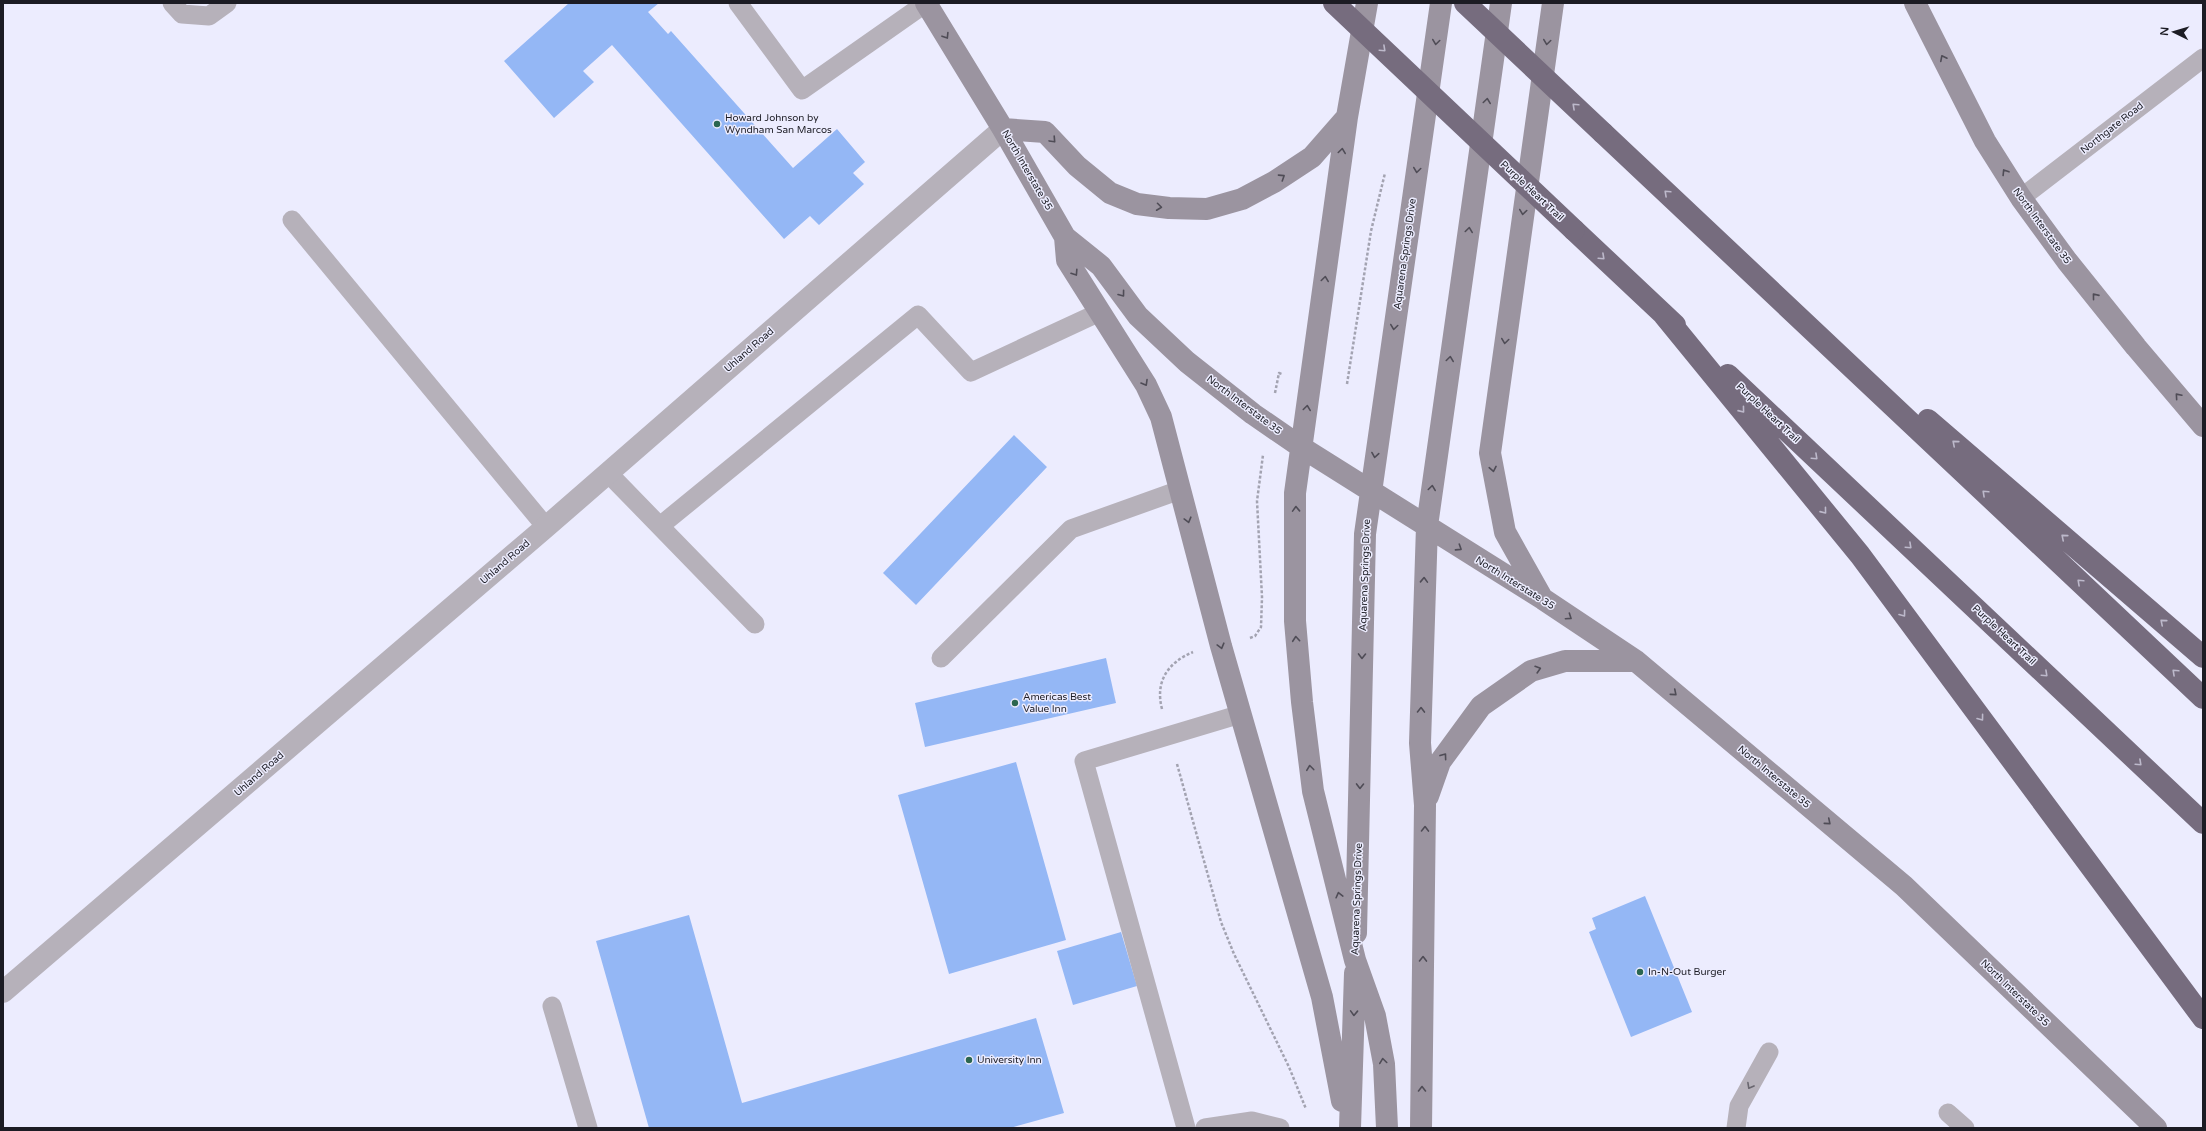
<svg xmlns="http://www.w3.org/2000/svg" width="2206" height="1131" font-family="'Varela Round',sans-serif">
  <style>
    .building { fill: #94b7f5 }
    .lines { fill: none; stroke-linecap: round; stroke-linejoin: round }
    .path { stroke: #a3a3b1; stroke-width: 2.5; stroke-dasharray: 3 2; stroke-linecap: butt }
    .service { stroke: #b6b1ba; stroke-width: 19 }
    .tertiary { stroke: #b6b1ba; stroke-width: 22 }
    .secondary { stroke: #9b94a0; stroke-width: 22 }
    .motorway { stroke: #766c7e; stroke-width: 22 }
    .motorway-bridge { stroke: #766c7e; stroke-width: 22 }
    .oneway { stroke: #4f4c56 }
    .oneway2 { stroke: #bdb9cb }
    .oneway3 { stroke: #69666f }
    .poi-dot { fill: #2b6650; stroke: #ececfe; stroke-width: 1.5 }
    .labels { text-anchor: middle; dominant-baseline: central; stroke-width: 3; stroke-linejoin: round; paint-order: stroke }
    .poi-label { font-size: 10px; fill: #1c1c24; stroke: #ececfe; text-anchor: start }
    .street-label { font-size: 10px; fill: #1c1c24; stroke: #ececfe }
  </style>
  <rect width="100%" height="100%" fill="#ececfe"/>
  <path class="building" d="M569,3H659L648,12L668,34L671,31L793,168L837,129L865,162L853,173L864,184L819,225L810,216L784,239L612,45L583,71L594,82L554,118L504,61Z
    M1014,435L1047,467L916,605L883,573Z
    M1106,658L1116,703L925,747L915,703Z
    M1016,762L1066,940L949,974L898,795Z
    M1645,896L1692,1012L1631,1037L1589,932L1596,929L1592,918Z
    M689,915L742,1103L1036,1018L1064,1113L1010,1128H649L596,941Z
    M1121,932L1137,986L1073,1005L1057,951Z"/>
  <g class="lines">
    <path class="path" d="M1347,384L1371,231L1385,173
      M1275,393L1279,373L1282,374
      M1250,638L1255,636L1261,627L1262,597L1257,501L1263,455
      M1162,709C1155,682 1167,663 1193,652
      M1177,764L1221,922L1234,954L1289,1067L1306,1109"/>
    <path class="service" d="M172,3L182,14L209,16L227,3
      M738,3L802,90L926,3
      M2021,198L2203,58
      M292,220L546,527
      M608,473L755,624
      M660,526L918,315L971,372L1100,312
      M941,658L1071,529L1180,490
      M552,1006L588,1128
      M1948,1113L1965,1128
      M1186,1128L1084,761L1241,714
      M1205,1128L1252,1121L1280,1128
      M1736,1128L1739,1106L1769,1052"/>
    <path class="tertiary" d="M3,992L546,527L1003,129"/>
    <path class="secondary" d="M926,3L1003,129L1065,237L1101,266L1138,316L1187,362L1253,414L1301,447L1543,599L1636,661L1904,886L2156,1128
      M1367,3L1347,117L1295,493V621L1302,702L1313,791L1355,960L1375,1016L1384,1064L1387,1128
      M1915,3L1985,141L2021,198L2067,261L2136,347L2203,426
      M1003,129L1045,132L1077,166L1110,193L1137,204L1169,208L1207,209L1242,199L1274,182L1312,157L1347,117
      M1065,237L1067,260L1146,385L1161,417L1221,646L1322,997L1342,1101
      M1542,598L1505,532L1490,453L1553,3
      M1428,796L1440,762L1481,706L1531,671L1565,661H1636
      M1356,933L1365,534L1441,3
      M1350,1128L1355,973
      M1421,1128L1425,805L1420,743L1427,526L1501,3"/>
    <path class="motorway" d="M1603,133L2203,698
      M1574,230L1675,325
      M1664,315L1860,555L2203,1018
      M1728,375L2203,823
      M1928,420L2203,657"/>
    <path class="motorway-bridge" d="M1334,3L1574,230
      M1465,3L1603,133"/>
  </g>
  <defs><path id="oneway-chevron" d="M-2-3.5L2.5 0L-2 3.5" fill="none" stroke-width="1.6" stroke-linecap="round" stroke-linejoin="round"/></defs>
  <g class="oneway">
    <use href="#oneway-chevron" transform="translate(946 36) rotate(58)"/>
    <use href="#oneway-chevron" transform="translate(1436 42) rotate(98)"/>
    <use href="#oneway-chevron" transform="translate(1547 42) rotate(98)"/>
    <use href="#oneway-chevron" transform="translate(1943 58) rotate(-117)"/>
    <use href="#oneway-chevron" transform="translate(1487 101) rotate(-82)"/>
    <use href="#oneway-chevron" transform="translate(1053 140) rotate(47)"/>
    <use href="#oneway-chevron" transform="translate(1342 151) rotate(-82)"/>
    <use href="#oneway-chevron" transform="translate(1417 170) rotate(98)"/>
    <use href="#oneway-chevron" transform="translate(2005 172) rotate(-122)"/>
    <use href="#oneway-chevron" transform="translate(1282 177) rotate(-33)"/>
    <use href="#oneway-chevron" transform="translate(1159 207) rotate(7)"/>
    <use href="#oneway-chevron" transform="translate(1523 212) rotate(98)"/>
    <use href="#oneway-chevron" transform="translate(1469 230) rotate(-82)"/>
    <use href="#oneway-chevron" transform="translate(1075 273) rotate(57)"/>
    <use href="#oneway-chevron" transform="translate(1325 279) rotate(-82)"/>
    <use href="#oneway-chevron" transform="translate(1122 294) rotate(53)"/>
    <use href="#oneway-chevron" transform="translate(2095 296) rotate(-129)"/>
    <use href="#oneway-chevron" transform="translate(1394 327) rotate(98)"/>
    <use href="#oneway-chevron" transform="translate(1505 341) rotate(98)"/>
    <use href="#oneway-chevron" transform="translate(1450 359) rotate(-82)"/>
    <use href="#oneway-chevron" transform="translate(1145 383) rotate(60)"/>
    <use href="#oneway-chevron" transform="translate(2178 396) rotate(-131)"/>
    <use href="#oneway-chevron" transform="translate(1307 408) rotate(-82)"/>
    <use href="#oneway-chevron" transform="translate(1375 455) rotate(99)"/>
    <use href="#oneway-chevron" transform="translate(1493 469) rotate(79)"/>
    <use href="#oneway-chevron" transform="translate(1432 488) rotate(-82)"/>
    <use href="#oneway-chevron" transform="translate(1296 509) rotate(-92)"/>
    <use href="#oneway-chevron" transform="translate(1188 520) rotate(75)"/>
    <use href="#oneway-chevron" transform="translate(1459 548) rotate(33)"/>
    <use href="#oneway-chevron" transform="translate(1424 580) rotate(-88)"/>
    <use href="#oneway-chevron" transform="translate(1569 617) rotate(34)"/>
    <use href="#oneway-chevron" transform="translate(1296 639) rotate(-95)"/>
    <use href="#oneway-chevron" transform="translate(1221 646) rotate(75)"/>
    <use href="#oneway-chevron" transform="translate(1362 656) rotate(91)"/>
    <use href="#oneway-chevron" transform="translate(1538 669) rotate(-17)"/>
    <use href="#oneway-chevron" transform="translate(1674 693) rotate(40)"/>
    <use href="#oneway-chevron" transform="translate(1421 710) rotate(-89)"/>
    <use href="#oneway-chevron" transform="translate(1444 756) rotate(-54)"/>
    <use href="#oneway-chevron" transform="translate(1310 768) rotate(-97)"/>
    <use href="#oneway-chevron" transform="translate(1360 786) rotate(91)"/>
    <use href="#oneway-chevron" transform="translate(1828 822) rotate(40)"/>
    <use href="#oneway-chevron" transform="translate(1425 829) rotate(-89)"/>
    <use href="#oneway-chevron" transform="translate(1339 895) rotate(-104)"/>
    <use href="#oneway-chevron" transform="translate(1423 959) rotate(-89)"/>
    <use href="#oneway-chevron" transform="translate(1354 1013) rotate(92)"/>
    <use href="#oneway-chevron" transform="translate(1383 1061) rotate(-98)"/>
    <use href="#oneway-chevron" transform="translate(1422 1089) rotate(-90)"/>
  </g>
  <g class="oneway2">
    <use href="#oneway-chevron" transform="translate(1383 49) rotate(43)"/>
    <use href="#oneway-chevron" transform="translate(1575 106) rotate(-137)"/>
    <use href="#oneway-chevron" transform="translate(1667 193) rotate(-137)"/>
    <use href="#oneway-chevron" transform="translate(1602 257) rotate(43)"/>
    <use href="#oneway-chevron" transform="translate(1742 410) rotate(51)"/>
    <use href="#oneway-chevron" transform="translate(1955 443) rotate(-139)"/>
    <use href="#oneway-chevron" transform="translate(1815 457) rotate(43)"/>
    <use href="#oneway-chevron" transform="translate(1985 493) rotate(-137)"/>
    <use href="#oneway-chevron" transform="translate(1824 511) rotate(51)"/>
    <use href="#oneway-chevron" transform="translate(2064 537) rotate(-139)"/>
    <use href="#oneway-chevron" transform="translate(1909 546) rotate(43)"/>
    <use href="#oneway-chevron" transform="translate(2080 582) rotate(-137)"/>
    <use href="#oneway-chevron" transform="translate(1903 614) rotate(53)"/>
    <use href="#oneway-chevron" transform="translate(2163 622) rotate(-139)"/>
    <use href="#oneway-chevron" transform="translate(2175 672) rotate(-137)"/>
    <use href="#oneway-chevron" transform="translate(2045 674) rotate(43)"/>
    <use href="#oneway-chevron" transform="translate(1981 718) rotate(53)"/>
    <use href="#oneway-chevron" transform="translate(2139 763) rotate(43)"/>
  </g>
  <use class="oneway3" href="#oneway-chevron" transform="translate(1750 1086) rotate(119)"/>
  <g class="poi-dot">
    <circle cx="717" cy="124" r="4"/>
    <circle cx="1015" cy="703" r="4"/>
    <circle cx="1640" cy="972" r="4"/>
    <circle cx="969" cy="1060" r="4"/>
  </g>
  <g class="labels">
    <g class="poi-label">
      <text x="725" y="118">Howard Johnson by<tspan x="725" dy="12">Wyndham San Marcos</tspan></text>
      <text x="1023" y="697">Americas Best<tspan x="1023" dy="12">Value Inn</tspan></text>
      <text x="1648" y="972">In-N-Out Burger</text>
      <text x="977" y="1060">University Inn</text>
    </g>
    <g class="street-label">
      <text transform="translate(2112 128) rotate(-38)">Northgate Road</text>
      <text transform="translate(1027 170) rotate(60)">North Interstate 35</text>
      <text transform="translate(1532 191) rotate(43)">Purple Heart Trail</text>
      <text transform="translate(2042 226) rotate(54)">North Interstate 35</text>
      <text transform="translate(1405 254) rotate(-82)">Aquarena Springs Drive</text>
      <text transform="translate(749 350) rotate(-41)">Uhland Road</text>
      <text transform="translate(1244 405) rotate(37)">North Interstate 35</text>
      <text transform="translate(1768 413) rotate(43)">Purple Heart Trail</text>
      <text transform="translate(505 562) rotate(-41)">Uhland Road</text>
      <text transform="translate(1365 575) rotate(-88)">Aquarena Springs Drive</text>
      <text transform="translate(1515 583) rotate(32)">North Interstate 35</text>
      <text transform="translate(2004 635) rotate(43)">Purple Heart Trail</text>
      <text transform="translate(259 774) rotate(-41)">Uhland Road</text>
      <text transform="translate(1774 777) rotate(40)">North Interstate 35</text>
      <text transform="translate(1357 899) rotate(-88)">Aquarena Springs Drive</text>
      <text transform="translate(2015 993) rotate(44)">North Interstate 35</text>
    </g>
  </g>
  <rect width="2206" height="1131" fill="none" stroke="#1c1c24" stroke-width="8"/>
  <g transform="translate(2174 32) rotate(275)" stroke="#ececfe" stroke-width="3" paint-order="stroke">
  <path d="M0-3L7 15L0 10L-7 15Z" fill="#1c1c24"/>
  <text y="-6" font-size="11" font-weight="bold" text-anchor="middle" fill="#1c1c24">N</text>
  </g>
</svg>
